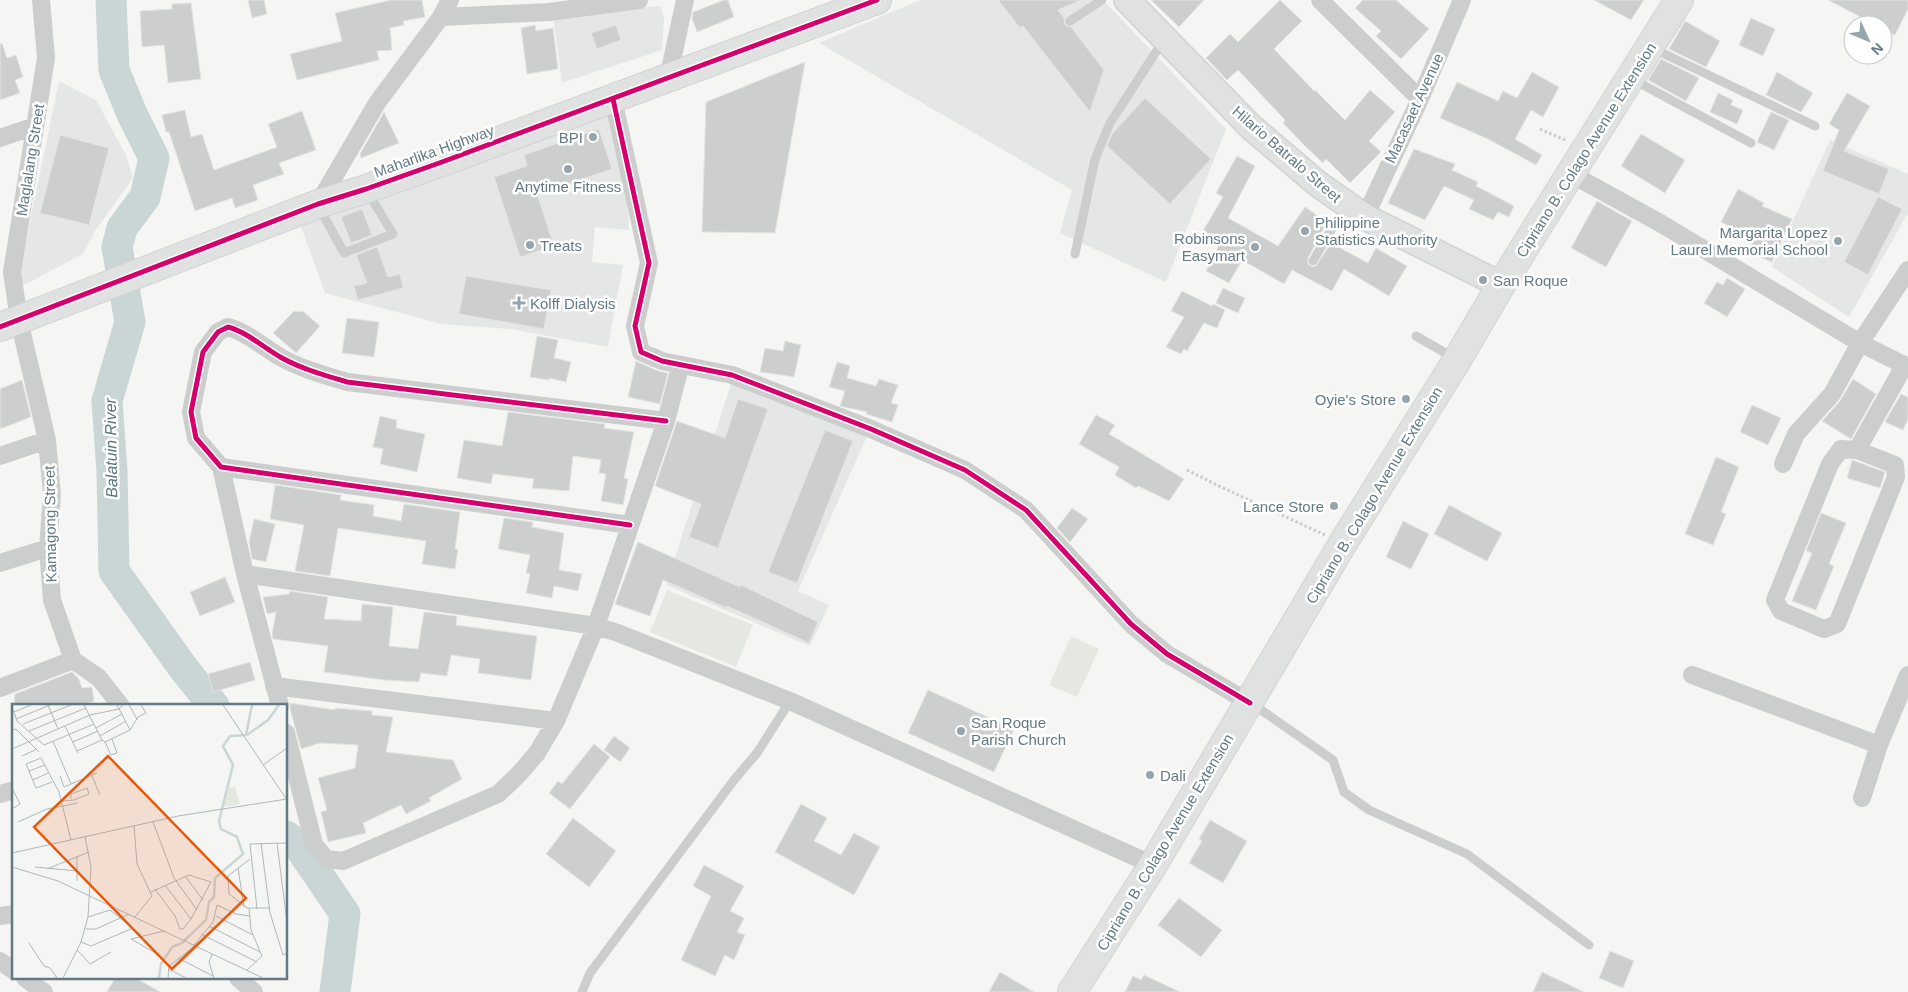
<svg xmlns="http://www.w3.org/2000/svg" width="1908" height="992" font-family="Arial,sans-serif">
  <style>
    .built { fill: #e5e6e6 }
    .green { fill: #e5e8e1 }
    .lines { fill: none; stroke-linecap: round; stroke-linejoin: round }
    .river { stroke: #cad5d6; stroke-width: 31 }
    .building { fill: #cdcfcf; stroke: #e4e4e3 }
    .secondary-casing { stroke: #d1d3d3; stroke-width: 28 }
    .primary-casing { stroke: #d2d3d2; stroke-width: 30 }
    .path { stroke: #cacbcc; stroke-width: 3; stroke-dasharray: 2.5 2.5; stroke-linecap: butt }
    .lane { stroke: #cccece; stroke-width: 9 }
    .street { stroke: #cccece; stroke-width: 18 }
    .secondary { stroke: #e0e1e1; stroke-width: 25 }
    .primary { stroke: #e0e1e1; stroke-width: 28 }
    .cycleway-casing { stroke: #fff; stroke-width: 8 }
    .cycleway { stroke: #d6006c; stroke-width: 5 }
    .poi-dot { fill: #96a5ac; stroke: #fff; stroke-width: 2 }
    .labels { text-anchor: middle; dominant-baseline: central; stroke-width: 5; stroke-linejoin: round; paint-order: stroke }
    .street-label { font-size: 15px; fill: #637a85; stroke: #fff }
    .poi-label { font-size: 15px; fill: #637a85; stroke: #fff; text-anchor: start }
    .water-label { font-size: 16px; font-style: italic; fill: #5a767b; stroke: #fff }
    .inset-river { fill: none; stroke: #cad5d6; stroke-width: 2.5 }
    .inset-road { fill: none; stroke: #aeb9bd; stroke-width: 1 }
    .view { fill: #e8590c; fill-opacity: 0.15; stroke: #e8590c; stroke-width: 2.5 }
    .inset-edge { fill: none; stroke: #637a85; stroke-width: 2.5 }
  </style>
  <rect width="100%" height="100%" fill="#f5f5f3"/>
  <path class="built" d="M920,0H998L1020,28L1081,0H1103L1226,129L1166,282L1060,233L1072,190L819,43Z
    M660,6L664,17L662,50L562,83L553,15Z
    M59,81L96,100L126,155L133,178L95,231L83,254L16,289Z
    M612,108L628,207L629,230L595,227L592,262L623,265L608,347L510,329L442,324L325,293L300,224Z
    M1830,140L1908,174V213L1849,317L1772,267Z
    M733,378L868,434L798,591L829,605L810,646L666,585Z"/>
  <path class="green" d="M667,590L753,625L736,667L650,632Z
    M1071,636L1099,649L1077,697L1049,685Z"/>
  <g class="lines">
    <path class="river" d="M111,0L114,70L132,114L154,158L145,197L122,228L117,247L130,322L107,401L112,472L114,571L184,669L214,706
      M286,836L298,845L345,914L335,992"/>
  </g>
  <path class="building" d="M248,0H264L267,14L252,18Z
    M391,0H422L425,17L403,21L404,25L390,28L392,50L377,51L379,60L297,80L290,54L342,41L335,13Z
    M724,0H728L734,17L697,32L692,18L693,12Z
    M998,0H1081L1058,10L1064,18L1065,25L1071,27L1104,70L1090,112L1023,26L1020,28Z
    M1151,0H1204L1179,27Z
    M1280,0L1302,21L1274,49L1314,91L1315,90L1345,120L1370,90L1395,112L1369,141L1381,152L1350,183L1326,159L1323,163L1304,145L1283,123L1285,120L1238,70L1227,80L1206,58L1230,34L1238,42Z
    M1363,0H1396L1429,29L1401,59L1376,36L1381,31L1355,8Z
    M1594,0H1644L1631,20Z
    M1828,0H1908V9L1895,35L1883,29V25H1876Z
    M191,3L201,79L168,83L164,45L142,47L140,11L172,9V4Z
    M1751,18L1775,29L1763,56L1739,45Z
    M1685,21L1720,41L1706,67L1669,49Z
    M535,25L536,31L553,28L558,69L527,74L521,28Z
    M616,25L621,40L597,49L591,33Z
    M2,43L7,58L16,55L23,77L15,80L20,93L0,100V44Z
    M1661,59L1699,78L1686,101L1648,80Z
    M805,62L775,233L702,232L706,102Z
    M1532,72L1559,87L1543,117L1531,110L1515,139L1542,155L1536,165L1488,139L1440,118L1457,82L1498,101L1503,91L1517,98Z
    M1777,72L1813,93L1801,112L1766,95Z
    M1718,93L1733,100L1731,105L1743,110L1737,124L1710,112Z
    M1847,93L1870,106L1844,151L1889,169L1879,194L1823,171L1839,130L1829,124Z
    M1145,98L1211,159L1170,204L1107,146L1112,134Z
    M185,110L191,137L202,134L214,170L277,147L268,124L302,111L316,150L279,163L284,174L253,185L258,200L235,208L232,198L195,211L169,132H166L162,115Z
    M384,112L399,143L361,158L360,154Z
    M1771,112L1789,120L1774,150L1757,142Z
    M599,129L612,169L537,194L554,246L520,257L494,177L527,166L524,155Z
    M1641,134L1685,160L1665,193L1621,166Z
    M60,135L109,148L89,225L40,213Z
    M1414,149L1455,164L1452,170L1478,182L1476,186L1514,206L1509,217L1498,212L1493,220L1469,209L1474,200L1444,186L1425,220L1388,203Z
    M1237,156L1255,166L1228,218L1278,246L1305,207L1327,222L1308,258V264L1312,267L1316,266L1331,243L1368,263L1376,248L1407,266L1389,296L1344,269L1332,291L1292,270L1284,284L1242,260L1229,283L1206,271L1218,247L1200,236L1223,197L1216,193Z
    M1738,189L1764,203L1762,206L1792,219L1772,262L1748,252L1754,239L1721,222Z
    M1878,197L1902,209L1868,275L1844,262Z
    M1597,201L1632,221L1606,267L1571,248Z
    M362,209L372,235L351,243L341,217Z
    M377,247L388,277L400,274L403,288L358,300L354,286L367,283L356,255Z
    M466,276L551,290L544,329L459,314Z
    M1727,278L1745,289L1727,317L1704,303L1717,282L1723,285Z
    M1223,288L1245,298L1238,313L1216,303Z
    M1182,291L1212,306L1213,304L1225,310L1217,328L1204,323L1187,351L1184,349L1181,354L1166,347L1184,317L1171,311Z
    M294,311L304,312L320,326L296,353L273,333Z
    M347,318L379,322L374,357L342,353Z
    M537,336L558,340L554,358L571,362L566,382L549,378V380L530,377Z
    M785,341L801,345L794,377L760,372L765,348L783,351Z
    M636,361L658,371L668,373L660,404L628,397Z
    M837,362L850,366L847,378L876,386L879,379L898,385L891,403L898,405L892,422L866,414L867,412L840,406L845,391L829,387Z
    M1853,379L1876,394L1851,439L1822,421L1840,401Z
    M22,380L31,417L0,429V389Z
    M1901,394L1908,397V419L1903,430L1885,422Z
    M738,399L768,409L718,548L689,537L701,504L655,486L677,421L725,438Z
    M1752,405L1781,418L1768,445L1740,432Z
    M508,412L605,424L604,428L634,432L624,478L628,479L623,505L601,501L606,474L599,473L601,460L573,456L569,491L532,488L534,479L493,474L491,484L457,478L464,440L502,446Z
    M1096,415L1115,425L1109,434L1184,479L1169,501L1138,486L1136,488L1115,475L1119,467L1079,444Z
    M380,416L397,420L396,428L425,434L417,472L380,464L383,449L373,447Z
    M825,430L853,441L797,583L768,572Z
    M1716,457L1739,467L1721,512L1726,514L1713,545L1685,534Z
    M1852,460L1885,472L1880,488L1847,478Z
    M275,485L341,495L340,500L374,505L373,516L401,521L404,504L460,512L455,549H458L455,569L422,564L426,541L338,528L330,576L295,571L304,525L270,519Z
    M1449,505L1502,533L1487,561L1434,534Z
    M1072,508L1088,519L1070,542L1057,528Z
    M1821,513L1846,523L1829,564L1834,566L1816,610L1792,601L1812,553L1806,551Z
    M504,518L533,522L532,527L564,533L559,570L582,574L578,591L554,586L552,598L526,593L530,574L526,573L530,555L498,549Z
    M254,519L275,524L266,562L252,559L249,542Z
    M1403,521L1429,534L1411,569L1386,557Z
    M638,542L740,587L741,585L818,622L809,643L727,606V608L663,580L650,616L615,604Z
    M225,577L235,602L200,616L190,592Z
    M290,591L328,597L324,619L361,621L362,604L393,607L389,646L418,649L424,612L457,616L456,625L537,636L531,680L478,673L480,659L451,655L447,676L421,673L419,682L384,680L324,672L328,646L273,639L272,634L276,612L267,614L263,597L289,594Z
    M250,662L255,680L213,692L208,674Z
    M72,672L79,679L82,688L92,687L94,701L81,706H14L15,694Z
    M928,690L1014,729L994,772L908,733Z
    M290,703L335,710V708L372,711V715L393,717L386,752L453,760L462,779L429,798L431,801L406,814L401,805L363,823L366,833L328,842L321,812L327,810L318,778L355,768L358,745L320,743L301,749L290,709Z
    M614,736L630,748L620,762L604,750Z
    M594,744L610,757L570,809L549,793L558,781L562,784Z
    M801,804L827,818L814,841L841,855L854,833L880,847L854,895L775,852Z
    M573,818L616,851L589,887L546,854Z
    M1210,820L1247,841L1223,883L1189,863L1202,841L1199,839Z
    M704,865L744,886L730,911L744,918L737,932L745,935L734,960L725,955L715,976L681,960L711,896L693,886Z
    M1179,898L1222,930L1201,957L1158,925Z
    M1610,951L1634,961L1623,988L1599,978Z
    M1000,972L1034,992H989Z
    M1542,972L1584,992H1533Z
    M1144,975L1180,992H1125L1133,976L1141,980Z
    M115,978H136L160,992H107Z"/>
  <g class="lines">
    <g class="secondary-casing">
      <path id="secondary" d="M1127,0L1251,127L1318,184L1365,217L1501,285"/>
    </g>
    <g class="primary-casing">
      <path id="primary" d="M0,327L318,204L366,189L442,162L877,0
        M1072,992L1153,865L1343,543L1457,360L1501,285L1679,0"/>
    </g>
    <path class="path" d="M1540,129L1567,141
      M1187,470L1221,487L1325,535"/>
    <path class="lane" d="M1070,21L1102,0
      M1652,48L1815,126
      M1632,79L1751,143
      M319,207L344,253L393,234L367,191
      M1075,254L1095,159L1110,123L1163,41
      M1313,261L1346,205
      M1416,336L1454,358
      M1251,703L1333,760L1344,792L1369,810L1467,854L1589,945
      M582,992L590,973L734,780L757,753L790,701"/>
    <path class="street" d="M41,0L46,58L12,272L19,320L47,440L52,495L48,548L52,600L73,660L99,678L121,706
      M1320,0L1420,99
      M441,17L549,12L639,0
      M668,79L685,0
      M613,99L649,263L635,326L641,352L662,361L732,375L871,429L965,470L1026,510L1131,624L1167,654L1250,703
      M0,138L35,126
      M1571,174L1660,223L1860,343L1908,367
      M318,204L377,103L441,17L450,0
      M1365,217L1420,99L1462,0
      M1841,449L1857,450L1895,465L1896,477L1837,624L1824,629L1781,611L1775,600L1830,464Z
      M1857,450L1904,366
      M0,456L47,440
      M1783,464L1796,434L1832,394L1860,343L1908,270
      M221,467L245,574L280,706
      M630,525L221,467L196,438L191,412L203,352L218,332L228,327C247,332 264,348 282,358C302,369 324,375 347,382L666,421
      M0,563L48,548
      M245,574L596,626L618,633L790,701L1153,865
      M1692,675L1879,745
      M274,686L556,721
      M0,688L73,660
      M286,733L314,844L326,859L343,861L498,794L518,775L537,753L556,721L596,626L666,421L678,375
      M0,794L14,790
      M1862,798L1879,745L1908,675
      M0,916L14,914
      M0,961L14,971
      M25,978L44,992
      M238,978L254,992"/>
    <use href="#secondary" class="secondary"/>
    <use href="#primary" class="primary"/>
    <g class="cycleway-casing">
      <path id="cycleway" d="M613,99L649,263L635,326L641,352L662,361L732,375L871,429L965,470L1026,510L1131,624L1167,654L1250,703
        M0,327L318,204L366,189L442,162L877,0
        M630,525L221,467L196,438L191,412L203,352L218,332L228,327C247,332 264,348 282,358C302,369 324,375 347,382L666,421"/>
    </g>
    <use href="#cycleway" class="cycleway"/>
  </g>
  <g class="poi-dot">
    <circle cx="593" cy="137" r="5"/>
    <circle cx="568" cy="169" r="5"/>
    <circle cx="1305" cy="231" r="5"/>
    <circle cx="1838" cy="241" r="5"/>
    <circle cx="530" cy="245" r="5"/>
    <circle cx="1255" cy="247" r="5"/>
    <circle cx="1483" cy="280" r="5"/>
    <path d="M516.5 295.5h5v5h5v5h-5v5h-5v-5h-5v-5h5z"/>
    <circle cx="1406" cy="399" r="5"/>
    <circle cx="1334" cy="506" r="5"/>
    <circle cx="961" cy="731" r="5"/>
    <circle cx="1150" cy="775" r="5"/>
  </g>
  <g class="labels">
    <g class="street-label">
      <text transform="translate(1414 108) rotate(-65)">Macasaet Avenue</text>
      <text transform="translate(1586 150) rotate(-58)">Cipriano B. Colago Avenue Extension</text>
      <text transform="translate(434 151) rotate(-20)">Maharlika Highway</text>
      <text transform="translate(1287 154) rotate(41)">Hilario Batralo Street</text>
      <text transform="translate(30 160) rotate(-81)">Maglalang Street</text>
      <text transform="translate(1374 495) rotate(-59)">Cipriano B. Colago Avenue Extension</text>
      <text transform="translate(50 524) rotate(-91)">Kamagong Street</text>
      <text transform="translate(1165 842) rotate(-59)">Cipriano B. Colago Avenue Extension</text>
    </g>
    <g class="poi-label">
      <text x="583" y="137" text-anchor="end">BPI</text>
      <text x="568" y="186" text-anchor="middle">Anytime Fitness</text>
      <text x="1315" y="222">Philippine<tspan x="1315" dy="17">Statistics Authority</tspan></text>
      <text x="1828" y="232" text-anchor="end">Margarita Lopez<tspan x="1828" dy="17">Laurel Memorial School</tspan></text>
      <text x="1245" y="238" text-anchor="end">Robinsons<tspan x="1245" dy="17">Easymart</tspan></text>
      <text x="540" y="245">Treats</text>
      <text x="1493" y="280">San Roque</text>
      <text x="530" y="303">Kolff Dialysis</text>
      <text x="1396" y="399" text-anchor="end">Oyie's Store</text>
      <text x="1324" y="506" text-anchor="end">Lance Store</text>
      <text x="971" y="722">San Roque<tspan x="971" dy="17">Parish Church</tspan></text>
      <text x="1160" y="775">Dali</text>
    </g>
    <g class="water-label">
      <text transform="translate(111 448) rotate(-91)">Balatuin River</text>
    </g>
  </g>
  <g transform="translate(12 704)">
    <rect width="275" height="275" fill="#f5f5f3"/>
    <path d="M223,83L228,100L211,103L215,84Z" fill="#e5e8e1"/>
    <path class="inset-river" d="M234,31L240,1M235,31L256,16L267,1M147,274L149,260L160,243L170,239L194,216L197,198L202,193L203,174L231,150L225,133L209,125L207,117L221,61L211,42L218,32L235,31"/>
    <path class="inset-road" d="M36,1L46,25M72,1L90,36M105,1L118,26M117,1L125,15M211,1L275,96M0,3L5,17L32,41L82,20M2,8L19,1M4,15L38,1M11,20L59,1M53,22L66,49M84,24L110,10M0,26L4,25L27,48M17,27L74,4M88,32L114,17M90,36L93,38L118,26L126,13L134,9L129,1M41,37L59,80M61,38L86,27M93,38L99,51L105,49L100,35M0,45L78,11L107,5L111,1M65,47L90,36M10,52L25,45M251,61L275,44M17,67L33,61M48,72L52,83L85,69M80,72L88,91M21,76L36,69M40,78L24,84L14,60L29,54L47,88L59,136M0,84L8,100L0,105M50,97L62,96L77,90L75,84L59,90V95M6,118L35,105L66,99M141,118L162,174L185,206M122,122L125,160L140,192L123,213M249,139L258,209L271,251L275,249M265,139L275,218M0,149L166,112L275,95M238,155L216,172L217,190L235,204H258M0,163L46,177L251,274M23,163L65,167M226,164L232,203M35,165L77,148M173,172L191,196M65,177V152M143,185L163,212L168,225H171L179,215L153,181M139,188L177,171L199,178L179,215M245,205L238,140L275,139M204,212L241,231M76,213L98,206L129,231M197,222L248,248M74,225H84L117,210M189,230L245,258M69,238L79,242L121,224M17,239L32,262L38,264L45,274M65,246L78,260L99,248M145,250L119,235L152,227M200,250L197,258L202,274M166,254L201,272M156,265L174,274M235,266L250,252L239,226L237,204M51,274L69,238L76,213L79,163L73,133M156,274L157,262L179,245L201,218L205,201L224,210L238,212"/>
    <path class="view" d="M96,52L234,194L160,265L22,123Z"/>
    <rect width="275" height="275" class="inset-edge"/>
  </g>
  <g transform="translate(1868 40) rotate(134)"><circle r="24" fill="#ffffff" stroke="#c1cace"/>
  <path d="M0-4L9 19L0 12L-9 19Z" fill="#96a5ac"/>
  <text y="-8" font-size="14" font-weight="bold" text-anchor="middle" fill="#637a85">N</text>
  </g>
</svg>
